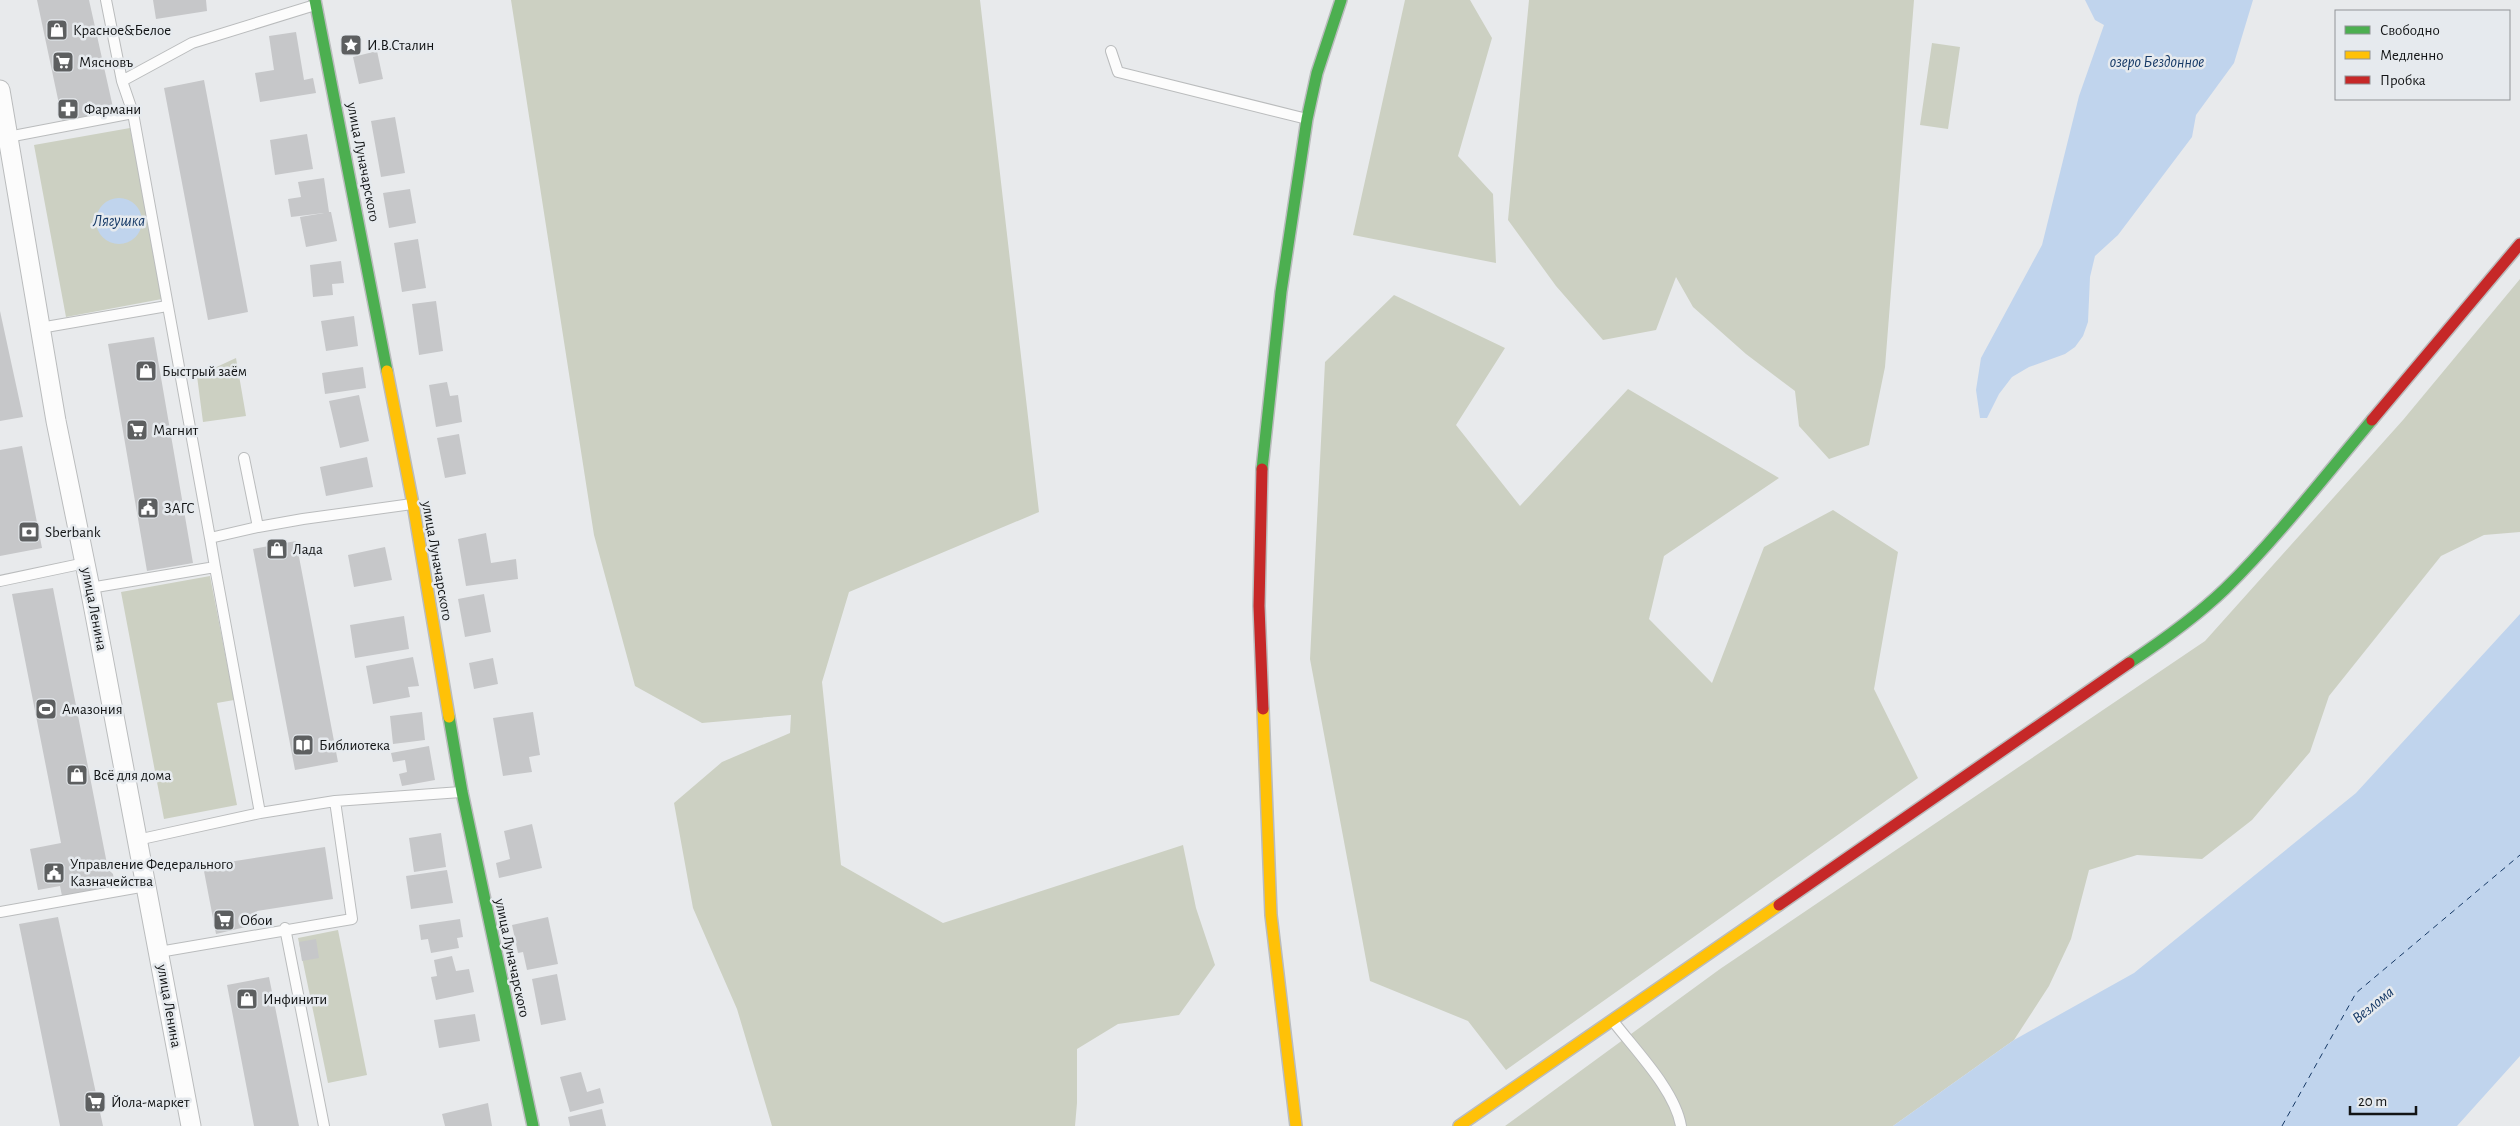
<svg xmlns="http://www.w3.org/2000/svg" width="2520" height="1126" font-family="'Alegreya Sans',sans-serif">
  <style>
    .green { fill: #ccd0c2 }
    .water { fill: #c0d4ed }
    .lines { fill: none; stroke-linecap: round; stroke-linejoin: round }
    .ferry { stroke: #163966; stroke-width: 1; stroke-dasharray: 6 5; stroke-linecap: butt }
    .building { fill: #c6c7c9 }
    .lane-casing { stroke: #babcbd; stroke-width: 12 }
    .street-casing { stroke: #babcbd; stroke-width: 21 }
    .fast-casing { stroke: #babcbd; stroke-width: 14 }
    .slow-casing { stroke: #babcbd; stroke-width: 14 }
    .jam-casing { stroke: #babcbd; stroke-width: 14 }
    .lane { stroke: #fcfcfc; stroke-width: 10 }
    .street { stroke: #fcfcfc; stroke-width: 19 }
    .fast { stroke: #4caf50; stroke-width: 11 }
    .slow { stroke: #ffc107; stroke-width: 11 }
    .jam { stroke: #c62828; stroke-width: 11 }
    .labels { text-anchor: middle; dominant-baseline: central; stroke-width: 5; stroke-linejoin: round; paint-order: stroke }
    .poi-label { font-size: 15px; fill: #121415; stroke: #e6eaee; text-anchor: start }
    .street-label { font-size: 15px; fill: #121415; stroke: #e6eaee }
    .water-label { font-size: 16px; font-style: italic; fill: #163966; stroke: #e6eaee }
  </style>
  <rect width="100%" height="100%" fill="#e8eaec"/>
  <path class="green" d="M511,0H980L1039,512L849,592L822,682L841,865L943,923L1183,845L1196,908L1215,965L1179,1015L1118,1024L1077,1049V1103L1075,1126H772L737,1009L693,908L674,803L722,762L790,733L791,715L702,723L635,686L594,535Z
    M1405,0H1470L1492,38L1458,156L1493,194L1496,263L1353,235Z
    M1529,0H1914L1885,367L1869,445L1829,459L1799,426L1795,391L1746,354L1693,307L1676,277L1656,330L1603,340L1556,286L1508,220Z
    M1932,43L1960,47L1948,129L1920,125Z
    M130,128L162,299L66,317L34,145Z
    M2520,279V532L2484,535L2441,556L2329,696L2310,752L2252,820L2202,859L2137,855L2089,870L2071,939L2049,986L2014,1040L1893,1126H1505L1720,969L2205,641L2403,420Z
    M1394,295L1505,348L1456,425L1520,506L1628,389L1779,478L1664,556L1649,619L1712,683L1764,547L1833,510L1898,552L1874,689L1918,778L1506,1070L1468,1021L1370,981L1310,659L1325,362Z
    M236,358L246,416L203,422L197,376Z
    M210,576L234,700L217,703L237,805L164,819L121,592Z
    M338,930L367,1075L328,1083L298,938Z"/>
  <path class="water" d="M2085,0H2253L2234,63L2196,115L2192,137L2118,235L2095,256L2090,277L2088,322L2083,336L2075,347L2065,354L2029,367L2012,377L1999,394L1987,418H1980L1976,390L1981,358L2042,245L2079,96L2104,25L2095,20Z
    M96 221a23 23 0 1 1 46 0a23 23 0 1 1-46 0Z
    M2520,614V1056L2457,1126H1893L2014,1040L2134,973L2356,793Z"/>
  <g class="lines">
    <path class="ferry" d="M2282,1126L2356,993L2520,855"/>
  </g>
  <path class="building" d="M37,0H89L114,112L63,123Z
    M153,0H206L207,11L156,19Z
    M296,32L304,80L313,78L316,93L260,102L255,73L274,70L269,36Z
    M377,51L383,79L359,84L353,57Z
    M204,80L248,312L208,320L164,88Z
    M395,117L405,173L381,177L371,121Z
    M307,134L313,169L275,175L270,140Z
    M324,178L329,212H331L337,241L306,247L300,217L324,213L291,217L288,199L301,197L298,182Z
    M410,189L416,223L389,228L383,193Z
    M418,239L426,288L402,292L394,243Z
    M341,261L344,283L332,284L333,295L313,297L310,265Z
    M436,301L443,351L419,355L412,304Z
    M0,311L23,417L0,421Z
    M354,316L358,346L326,351L321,321Z
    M154,337L193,563L147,571L108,344Z
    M363,367L366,388L325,394L322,373Z
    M447,382L450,396L458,395L462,422L436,427L429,385Z
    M359,395L369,441L340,448L329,401Z
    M459,434L466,474L445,478L437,438Z
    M22,446L42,548L0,556V450Z
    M367,457L373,487L326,496L320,467Z
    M486,533L491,563L516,559L518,579L466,586L458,539Z
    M296,541L338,762L295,770L253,549Z
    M385,547L392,580L354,587L348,555Z
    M53,588L108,869L113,874L114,881L112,888L95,895L91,891L62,896L60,886L38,890L30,849L61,843L12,594Z
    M484,594L491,632L465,637L458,599Z
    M404,616L409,649L355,658L350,625Z
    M413,657L419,686L408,687L410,697L373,704L366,666Z
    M493,658L498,684L474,689L469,663Z
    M422,712L425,740L393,744L390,716Z
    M533,712L540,755L529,757L532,772L503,776L493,718Z
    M429,746L435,780L402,786L399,774L407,772L405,760L393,762L391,753Z
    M532,824L542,868L499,878L496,863L510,859L504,831Z
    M441,833L446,867L414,872L409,838Z
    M325,847L333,899L257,911L258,924L216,934L203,866Z
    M447,870L453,903L411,909L406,876Z
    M58,917L103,1126H60L19,924Z
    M548,917L558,964L527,970L523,952L518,953L512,925Z
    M460,919L463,937L457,938L459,948L431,953L428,939L421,940L419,925Z
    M316,939L319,958L302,961L299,942Z
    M452,956L456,971L469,969L474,992L436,1000L431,977L437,976L434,960Z
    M557,974L566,1020L541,1025L532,979Z
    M269,977L299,1126H254L227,985Z
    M475,1014L480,1041L439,1048L434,1020Z
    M581,1072L587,1092L600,1088L604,1103L570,1112L560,1077Z
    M488,1103L492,1126H445L442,1114Z
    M602,1109L606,1126H570L568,1117Z"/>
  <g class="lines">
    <g class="lane-casing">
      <path id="lane" d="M1111,51L1118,72L1307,119
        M122,81L192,43L315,5
        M133,113L210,538
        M8,137L133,113L122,81L106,0
        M40,328L167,306
        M244,458L258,527L303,519L412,504
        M215,567L260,813
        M0,581L85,563
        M90,588L215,567L210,538L258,527
        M137,840L260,813L335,801L461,792
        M0,912L146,886
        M285,928L324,1126
        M159,952L352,919L335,801
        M1613,1021C1635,1050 1675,1090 1681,1126"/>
    </g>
    <g class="street-casing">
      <path id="street" d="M0,90L56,421L90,588L191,1126"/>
    </g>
    <g class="fast-casing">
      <path id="fast" d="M315,0L387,371
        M1262,469L1281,292L1307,119L1317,73L1341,0
        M2129,663C2162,641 2196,617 2225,589C2278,537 2324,477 2372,420
        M449,717L462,792L533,1126"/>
    </g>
    <g class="slow-casing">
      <path id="slow" d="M387,371L413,504L449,717
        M1263,709L1271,915L1296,1126
        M1459,1126L1779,905"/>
    </g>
    <g class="jam-casing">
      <path id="jam" d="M2372,420L2520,244
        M1262,469L1259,606L1263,709
        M1779,905L2129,663"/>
    </g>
    <use href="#lane" class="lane"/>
    <use href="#street" class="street"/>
    <use href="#fast" class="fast"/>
    <use href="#slow" class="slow"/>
    <use href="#jam" class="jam"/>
  </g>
  <defs>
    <g id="shop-square" transform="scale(1.125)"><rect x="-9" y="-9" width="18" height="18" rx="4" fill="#5d5f60" stroke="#e6eaee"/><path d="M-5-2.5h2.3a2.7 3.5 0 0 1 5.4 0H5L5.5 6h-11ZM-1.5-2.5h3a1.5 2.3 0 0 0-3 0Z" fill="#fff"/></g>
    <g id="sight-square" transform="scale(1.125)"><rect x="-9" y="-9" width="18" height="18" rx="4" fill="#5d5f60" stroke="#e6eaee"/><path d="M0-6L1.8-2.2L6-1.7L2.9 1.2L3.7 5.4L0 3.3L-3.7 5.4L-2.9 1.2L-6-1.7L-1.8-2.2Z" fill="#fff"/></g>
    <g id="supermarket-square" transform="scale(1.125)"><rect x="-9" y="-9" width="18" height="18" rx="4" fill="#5d5f60" stroke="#e6eaee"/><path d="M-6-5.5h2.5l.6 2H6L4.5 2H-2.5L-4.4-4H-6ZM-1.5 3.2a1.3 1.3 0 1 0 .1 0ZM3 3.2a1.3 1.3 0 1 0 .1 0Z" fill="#fff"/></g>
    <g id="pharmacy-square" transform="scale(1.125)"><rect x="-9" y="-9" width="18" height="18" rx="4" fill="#5d5f60" stroke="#e6eaee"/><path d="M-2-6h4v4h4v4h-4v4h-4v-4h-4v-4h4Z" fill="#fff"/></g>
    <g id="civic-square" transform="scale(1.125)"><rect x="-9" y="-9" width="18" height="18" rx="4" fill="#5d5f60" stroke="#e6eaee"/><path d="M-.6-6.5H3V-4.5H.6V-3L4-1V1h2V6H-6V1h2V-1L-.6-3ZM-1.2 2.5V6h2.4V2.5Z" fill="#fff"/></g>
    <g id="bank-square" transform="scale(1.125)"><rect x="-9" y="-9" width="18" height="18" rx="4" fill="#5d5f60" stroke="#e6eaee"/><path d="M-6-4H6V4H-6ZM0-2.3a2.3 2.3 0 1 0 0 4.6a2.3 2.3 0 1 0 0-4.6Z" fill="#fff"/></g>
    <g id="stadium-square" transform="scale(1.125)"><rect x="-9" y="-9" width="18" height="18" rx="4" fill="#5d5f60" stroke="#e6eaee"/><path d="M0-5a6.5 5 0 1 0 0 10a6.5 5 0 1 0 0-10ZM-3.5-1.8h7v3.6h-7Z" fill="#fff"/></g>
    <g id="library-square" transform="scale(1.125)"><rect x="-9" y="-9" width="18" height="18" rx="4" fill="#5d5f60" stroke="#e6eaee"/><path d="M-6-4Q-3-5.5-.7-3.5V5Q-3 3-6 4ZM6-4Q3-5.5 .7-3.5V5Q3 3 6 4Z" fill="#fff"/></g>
  </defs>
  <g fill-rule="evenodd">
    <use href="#shop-square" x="57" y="30"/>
    <use href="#sight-square" x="351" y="45"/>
    <use href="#supermarket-square" x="63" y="62"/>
    <use href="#pharmacy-square" x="68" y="109"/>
    <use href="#shop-square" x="146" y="371"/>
    <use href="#supermarket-square" x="137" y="430"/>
    <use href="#civic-square" x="148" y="508"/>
    <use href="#bank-square" x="29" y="532"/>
    <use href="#shop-square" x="277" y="549"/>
    <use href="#stadium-square" x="46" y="709"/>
    <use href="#library-square" x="303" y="745"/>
    <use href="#shop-square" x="77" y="775"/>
    <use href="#civic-square" x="54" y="873"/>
    <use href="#supermarket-square" x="224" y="920"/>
    <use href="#shop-square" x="247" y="999"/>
    <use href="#supermarket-square" x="95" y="1102"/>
  </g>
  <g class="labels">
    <g class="poi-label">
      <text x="73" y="30">Красное&amp;Белое</text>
      <text x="367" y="45">И.В.Сталин</text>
      <text x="79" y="62">Мясновъ</text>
      <text x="84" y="109">Фармани</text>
      <text x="162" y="371">Быстрый заём</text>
      <text x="153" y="430">Магнит</text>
      <text x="164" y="508">ЗАГС</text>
      <text x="45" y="532">Sberbank</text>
      <text x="293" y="549">Лада</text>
      <text x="62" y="709">Амазония</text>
      <text x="319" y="745">Библиотека</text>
      <text x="93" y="775">Всё для дома</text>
      <text x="70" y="864">Управление Федерального<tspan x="70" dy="17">Казначейства</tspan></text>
      <text x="240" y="920">Обои</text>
      <text x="263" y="999">Инфинити</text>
      <text x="111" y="1102">Йола-маркет</text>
    </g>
    <g class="street-label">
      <text transform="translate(363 162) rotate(79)">улица Луначарского</text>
      <text transform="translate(437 561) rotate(80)">улица Луначарского</text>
      <text transform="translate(94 609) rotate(79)">улица Ленина</text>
      <text transform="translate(512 958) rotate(78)">улица Луначарского</text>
      <text transform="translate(169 1006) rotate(80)">улица Ленина</text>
    </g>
    <g class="water-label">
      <text x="2157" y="62">озеро Бездонное</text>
      <text x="119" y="221">Лягушка</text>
      <text transform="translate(2373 1005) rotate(-39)">Везлома</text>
    </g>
  </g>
  <rect x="2335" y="10" width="175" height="90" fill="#e6eaee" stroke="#919497"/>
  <rect x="2345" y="26" width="25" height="8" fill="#4caf50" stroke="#919497"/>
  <text x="2380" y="35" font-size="15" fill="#121415">Свободно</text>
  <rect x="2345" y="51" width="25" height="8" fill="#ffc107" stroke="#919497"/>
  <text x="2380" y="60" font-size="15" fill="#121415">Медленно</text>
  <rect x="2345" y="76" width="25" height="8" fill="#c62828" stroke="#919497"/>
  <text x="2380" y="85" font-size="15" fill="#121415">Пробка</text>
  <path d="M2350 1106v8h66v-8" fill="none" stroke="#121415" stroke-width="2.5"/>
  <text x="2358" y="1106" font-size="15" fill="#121415" stroke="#e6eaee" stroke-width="4" paint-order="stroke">20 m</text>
</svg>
